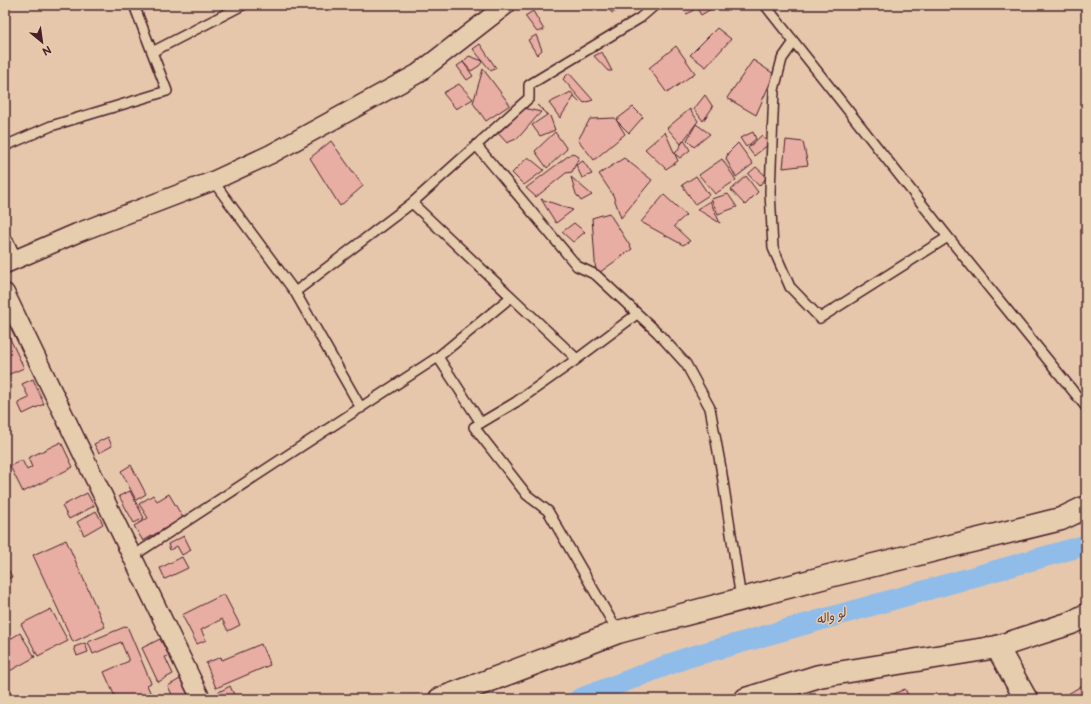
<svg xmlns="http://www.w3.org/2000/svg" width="1091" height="704" font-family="'Balsamiq Sans','Playpen Sans Arabic',sans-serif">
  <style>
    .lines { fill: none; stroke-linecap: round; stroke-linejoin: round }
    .canal { stroke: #90bce9; stroke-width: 21 }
    .building { fill: #e8aea4; stroke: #4a1f2b }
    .lane-casing { stroke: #4a1f2b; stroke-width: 12 }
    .street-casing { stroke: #4a1f2b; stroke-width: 21 }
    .secondary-casing { stroke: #4a1f2b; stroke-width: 25 }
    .lane { stroke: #e6cdae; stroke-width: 9 }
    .street { stroke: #e6cdae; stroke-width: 18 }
    .secondary { stroke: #e6cdae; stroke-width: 22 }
    .labels { text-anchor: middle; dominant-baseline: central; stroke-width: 3; stroke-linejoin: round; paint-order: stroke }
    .water-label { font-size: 12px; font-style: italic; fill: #543748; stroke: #e6cdae }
  </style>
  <rect width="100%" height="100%" fill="#e6c7ac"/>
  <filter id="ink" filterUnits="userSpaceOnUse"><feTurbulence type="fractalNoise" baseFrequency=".025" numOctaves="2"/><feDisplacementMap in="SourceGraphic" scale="8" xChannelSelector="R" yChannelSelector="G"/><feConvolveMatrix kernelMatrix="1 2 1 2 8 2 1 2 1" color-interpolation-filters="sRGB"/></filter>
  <g filter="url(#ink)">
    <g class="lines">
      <path class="canal" d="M579,699L686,658L1086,545"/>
    </g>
    <path class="building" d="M606,5H620L622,8L612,13Z
      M678,5H693L697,8L687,14Z
      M695,5H709L711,9L701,15Z
      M533,11L544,30L537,32L525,16Z
      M717,28L731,39L706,67L690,55Z
      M536,35L542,50L537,55L528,40Z
      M480,44L496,68L491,71L473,49Z
      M676,46L695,73L667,93L649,68Z
      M602,52L612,71H608L594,56Z
      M469,56L483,61L479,66L471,71L463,62Z
      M753,60L774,74L756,115L727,98Z
      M463,62L473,76L467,80L457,66Z
      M483,69L510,105L486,121L473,103Z
      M569,73L593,100L584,103L563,79Z
      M459,84L473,99L456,109L443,93Z
      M571,92L580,103L574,97L560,118L549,103Z
      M705,95L713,107L703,121L694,109Z
      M537,105L550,116L555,130L540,136L532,125L547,115Z
      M519,107L541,112L518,138L507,143L496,131Z
      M633,107L643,117L629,133L616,120Z
      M690,109L698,121L681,144L667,128Z
      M615,118L625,134L594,160L578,140L590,119Z
      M696,124L710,134L694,147L687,140Z
      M555,132L567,149L547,168L535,151Z
      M665,132L678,161L666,169L645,149Z
      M753,132L756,139L746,147L740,138Z
      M762,135L769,144L754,156L748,148Z
      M684,140L690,150L680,158L675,154Z
      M786,140L803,142L808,165L783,168Z
      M331,141L363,186L340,206L310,158Z
      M738,143L753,164L736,177L726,159L728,153Z
      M572,153L579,157L572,172L566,173L536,197L526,188Z
      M528,157L544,170L524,185L512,173Z
      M624,158L652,180L621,218L613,195L599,174Z
      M722,159L736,180L715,194L699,175Z
      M583,161L592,174L582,178L576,165Z
      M756,167L767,177L759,186L748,174Z
      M696,176L709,195L695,204L682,185Z
      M746,176L758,192L745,205L731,190Z
      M571,177L592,195L581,201L576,194Z
      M728,194L737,207L718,214L711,199Z
      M664,195L686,215L674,226L690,241L683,245L641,222Z
      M541,199L573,210L556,223Z
      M710,201L720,223L697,209Z
      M609,213L632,249L596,275L592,218Z
      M574,223L585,232L573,242L562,232Z
      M5,328L24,368L5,376Z
      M33,379L44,404L23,414L18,403L29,398L22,384Z
      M108,437L112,446L99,453L94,444Z
      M61,442L73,467L23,492L10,466L22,460L27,470L32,467L28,458Z
      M131,465L146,494L136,500L121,471Z
      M130,491L144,518L134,523L119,496Z
      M87,493L94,506L69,519L62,506Z
      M169,494L183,518L143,541L134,526L148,518L139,504L153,495L157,501Z
      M96,511L103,524L84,535L77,522Z
      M184,536L191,550L182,555L177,546L170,550L168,544Z
      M66,540L105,627L73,642L33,555Z
      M182,557L188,568L165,579L160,568Z
      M5,564L12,577L5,580Z
      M224,594L240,625L228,631L222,619L201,630L206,640L197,644L182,615Z
      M51,609L68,641L38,656L21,624Z
      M127,626L151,683L147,685L153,699H116L104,672L129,661L121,642L93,654L88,642Z
      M20,633L35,657L6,673L5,642Z
      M160,639L169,656L165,657L173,674L158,682L142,648Z
      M85,643L88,652L77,656L74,647Z
      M261,644L270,665L216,688L206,663L221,657L222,660Z
      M180,679L190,699H174L168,686Z
      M1086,683V698L1085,699H1060Z
      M230,686L236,699H219L217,693Z
      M905,689L910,699H882Z"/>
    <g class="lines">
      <g class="lane-casing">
        <path id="lane" d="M765,5L948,237L1086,407
          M794,42L782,59L774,90L770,192L773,248L790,287L820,318L948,237
          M152,52L243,5
          M476,145L577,266L596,275L657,332L686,364L710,408L721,468L741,599
          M5,146L51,126L167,91L134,5
          M213,181L295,292L361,408
          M412,203L577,359
          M295,292L412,203L529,98V85L640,18L655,5
          M438,357L481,423
          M133,556L438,357L511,297
          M618,632L548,511L527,495L474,427L516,402L577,359L637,314"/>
      </g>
      <g class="street-casing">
        <path id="street" d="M5,244L12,260
          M5,264L77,233L213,181L271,154L417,74L506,5
          M5,293L201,699"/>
      </g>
      <g class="secondary-casing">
        <path id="secondary" d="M997,647L1026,699
          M440,699L618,632L833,575L1061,519L1086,507
          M746,699L819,676L997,647L1071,623L1086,615"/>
      </g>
      <use href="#lane" class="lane"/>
      <use href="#street" class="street"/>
      <use href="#secondary" class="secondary"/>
    </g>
  </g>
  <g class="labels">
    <g class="water-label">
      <text transform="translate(831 617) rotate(-16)">لو واله</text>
    </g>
  </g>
  <rect width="1091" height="704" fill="none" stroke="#e6cdae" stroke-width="20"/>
  <rect x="10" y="10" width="1071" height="684" fill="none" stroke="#4a1f2b" stroke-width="1.5" filter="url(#ink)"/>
  <g transform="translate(42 42) rotate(151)" stroke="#e6cdae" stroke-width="3" paint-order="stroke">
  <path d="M0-3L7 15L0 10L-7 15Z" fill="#4a1f2b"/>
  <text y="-6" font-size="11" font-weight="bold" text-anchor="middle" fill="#4a1f2b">N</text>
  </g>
</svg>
